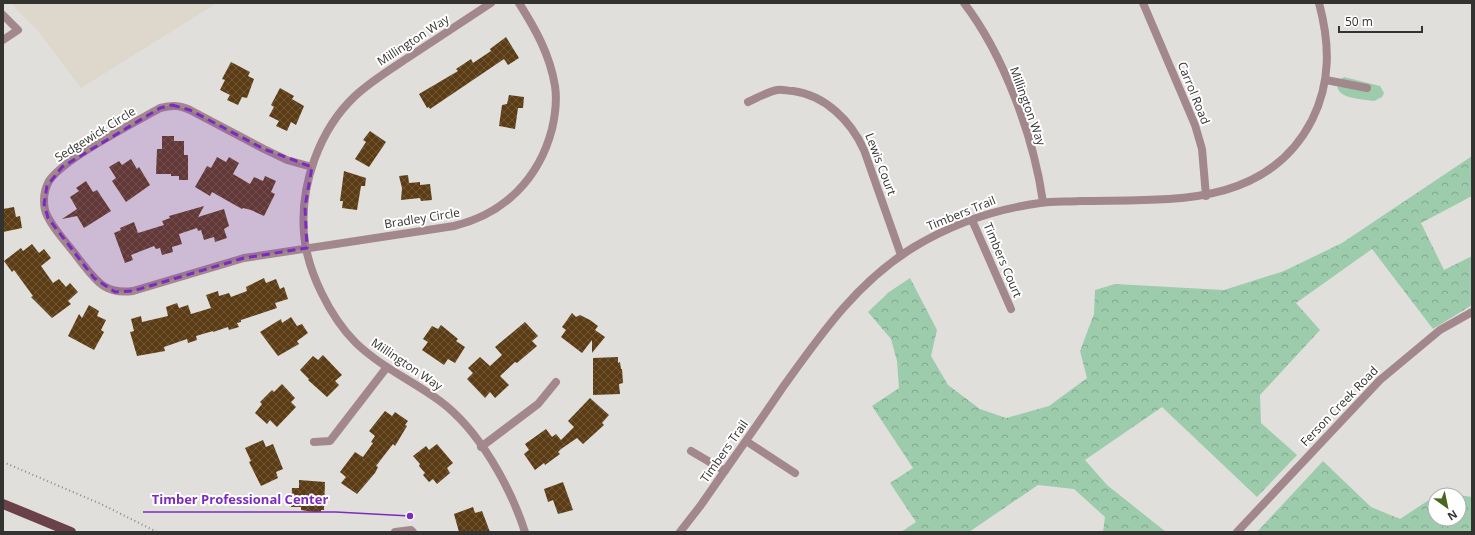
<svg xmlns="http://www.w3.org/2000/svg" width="1475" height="535" font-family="'Open Sans',sans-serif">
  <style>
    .built { fill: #ddd7cc }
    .green { fill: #9cccac }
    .forest { fill: url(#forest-crowns) }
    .building { fill: url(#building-cross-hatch) }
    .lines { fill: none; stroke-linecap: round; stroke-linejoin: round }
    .path { stroke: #8a8886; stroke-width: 2; stroke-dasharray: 1 3; stroke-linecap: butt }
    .street { stroke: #a2888c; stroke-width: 8 }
    .primary { stroke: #6b4149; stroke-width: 10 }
    .marked { fill: #7b2cbf; fill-opacity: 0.2; stroke: #7b2cbf; stroke-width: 3; stroke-dasharray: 8 5; stroke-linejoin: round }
    .labels { text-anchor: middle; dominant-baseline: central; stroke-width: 4; stroke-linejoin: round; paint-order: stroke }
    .street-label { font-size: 12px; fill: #343332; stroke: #fff }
    .leader { fill: none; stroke: #7b2cbf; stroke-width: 1.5 }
    .callout-dot { fill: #7b2cbf; stroke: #fff; stroke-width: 1.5 }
    .callout-label { font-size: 13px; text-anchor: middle; font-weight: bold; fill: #7b2cbf; stroke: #fff; stroke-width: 4; stroke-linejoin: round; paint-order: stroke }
  </style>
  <defs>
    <pattern id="forest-crowns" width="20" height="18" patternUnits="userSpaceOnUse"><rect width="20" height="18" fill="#9cccac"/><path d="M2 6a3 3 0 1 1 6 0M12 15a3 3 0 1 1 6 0" fill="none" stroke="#80a68d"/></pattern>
    <pattern id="building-cross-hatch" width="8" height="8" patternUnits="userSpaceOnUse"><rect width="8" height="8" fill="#5c3c14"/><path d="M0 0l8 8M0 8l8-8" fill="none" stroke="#705737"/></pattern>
  </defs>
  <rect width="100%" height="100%" fill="#e1dfdc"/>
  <path class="built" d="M11,3H217L81,88L39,32Z"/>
  <path class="green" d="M1344,77L1380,86L1384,93L1382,97L1374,101C1362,99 1332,99 1338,81Z"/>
  <path class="forest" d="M1472,156V196L1421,223L1444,270L1472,256V305L1433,329L1372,249L1296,303L1320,330L1260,395L1261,423L1297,455L1257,497L1162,407L1085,460L1107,485L1166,532H1103L1105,517L1074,489L1038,485L969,532H901L916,522L890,483L913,468L872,406L899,388L897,361L891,339L868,312L889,292L910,278L937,330L931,356L948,385L980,409L1006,418L1049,406L1087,378L1080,351L1094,314L1095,290L1115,284L1224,290L1284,271L1342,243Z
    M1323,461L1371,507L1400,519L1435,496V519H1459V495L1472,497V532H1257Z"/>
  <path class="building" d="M506,37L519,58L508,65L504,59L430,109L429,107L427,108L419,94L458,71L456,69L471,59L473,63L491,51L490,49Z
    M231,62L250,72L248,76L254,79L247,98L242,97L238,105L227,100L230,95L220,90L225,80L222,79Z
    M280,88L294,96L292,99L304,106L296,125L291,122L287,131L276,126L279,121L269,116L274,107L271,105Z
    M509,95L524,97L523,108H518L515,129L499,126L502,105L507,104Z
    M370,131L386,142L369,167L355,159L366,142L363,140Z
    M162,136H174V141H184V155H188V180H179V176H171V174H156L157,149H162Z
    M217,157L226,162L229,157L239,163L233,174L250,184L254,177L263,181L265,176L276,181L271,192L275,194L264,216L251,210L243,208L242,209L212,192L210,196L195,187L207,166L211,168Z
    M131,159L137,169L139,167L150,185L126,202L112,181L116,178L109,167L119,161L122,165Z
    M344,171L366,178L365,186H361L357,210L342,208L343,201H340Z
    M408,175L409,183L420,182V185L430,184L432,200L421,201L420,198L401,200L402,188L399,176Z
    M86,181L93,192L97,190L111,211L84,228L77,216L62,219L77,209L70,197L79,191L76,188Z
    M204,206L198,217L224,209L229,226L224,229L227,238L215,242L214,237L204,240L201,230L198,231L197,228L179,234L182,244L172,247L173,252L162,255L160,248L156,249L154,246L131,255L133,260L125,263L114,233L121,230L120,228L134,222L138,233L164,225L162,221L170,218L169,216Z
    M14,207L16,217L20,216L22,228L3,232V209Z
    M32,244L39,253L44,249L51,258L41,266L53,283L59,279L66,287L70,283L78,292L68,301L71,304L52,318L31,297L33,296L14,270L12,272L4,261L21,248L23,251Z
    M264,278L266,283L276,279L280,289L284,287L288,299L275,303L277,308L241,320V322L237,323L239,327L229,330L228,327L213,332V331L196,336L197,340L188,343L187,339L164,347L165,351L137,356L130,332L134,331L131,319L141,316L142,322L168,316L166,307L177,303L179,308L188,305L191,314L211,308L206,295L218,291L219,296L229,293L231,297L247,291L246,287Z
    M89,305L99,311L97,316L106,320L101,330L104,332L94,350L68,336L79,314L82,318Z
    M572,313L576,317L580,315L590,320L598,326L595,330L605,337L592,353V340L582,353L561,337L566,330L562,327Z
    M291,317L297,326L302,324L308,333L297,341L299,344L278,356L260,332L281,319L282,323Z
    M525,322L538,336L532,341L537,346L517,363L515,362L500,376L509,385L495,398L490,392L485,398L467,379L473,373L468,368L480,357L490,366L502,355L495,347Z
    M441,325L458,339L456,341L465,347L455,363L448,359L444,365L422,350L428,342L423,339L432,326L438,329Z
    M323,355L342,375L335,381L339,385L327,397L308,380L309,379L300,370L313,356L318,360Z
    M618,357V363L620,362L621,369H622L623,383L619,384L620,394L593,395V358Z
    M282,384L295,398L291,402L296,407L277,427L270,420L267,424L255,413L262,404L260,402L272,390L274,392Z
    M590,398L609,415L602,423L604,425L583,444L577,438L561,449L558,452L560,454L545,465L544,463L535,470L524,454L529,450L525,444L546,429L552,437L556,434L561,440L574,427L568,421Z
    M385,411L392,416L395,412L408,421L405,425L407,426L395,446L393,444L386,453L376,466L378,467L375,473L357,494L341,483L346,477L340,472L355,452L363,457L373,443L371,442L375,436L369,431Z
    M263,440L266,447L273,444L283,469L276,472L278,478L261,486L249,462L251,461L245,448Z
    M437,444L453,463L447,468L450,473L437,484L433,479L429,482L423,475L425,473L419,466L420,464L413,456L426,446L429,450Z
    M299,480L325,482L324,510H321V512H313L301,510V507H291L292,488H299Z
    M563,482L573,510L558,514L553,500L548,502L544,489Z
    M473,507L475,513L482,511L490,532H459L454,514Z"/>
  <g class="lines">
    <path class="path" d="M3,462L101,504L157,532"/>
    <path class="street" d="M491,3C464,21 436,39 409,57C391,69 371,81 355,96C319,130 300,185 304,234C307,271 330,317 356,343C381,367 413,381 440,401C479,430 510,486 525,532
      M964,3C1004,55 1034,138 1043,202
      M1143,3L1195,125L1202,149L1206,196
      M3,15L18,30L3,40
      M1326,80L1367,88
      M748,102C757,98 767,92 777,90C782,89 788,91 793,91C825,95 851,121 864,150L901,255
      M312,167L287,160L264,149L190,110C179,105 172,105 160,108C134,123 64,158 49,181C44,190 43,200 45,210C49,225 69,245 78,258C95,279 103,295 133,291L244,258L454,226C504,214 539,179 552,129C555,116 557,99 555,86C550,55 536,30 519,3
      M972,220L1011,309
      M746,441L795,473
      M314,442L330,441L387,367
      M481,447L538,404L556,382
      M691,451L725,471
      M395,532L411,530L413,532
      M680,532L701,505C728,466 756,427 783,387C821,334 857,282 914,247C952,224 996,209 1040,203C1053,201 1067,202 1080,201C1165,199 1266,210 1312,120C1331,82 1330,44 1319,3
      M1237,532L1380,380L1440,330L1472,312"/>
    <path class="primary" d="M3,504L71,532"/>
  </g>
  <path class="marked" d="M172,105L190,110L264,149L312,167L305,207L307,248L244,258L133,291L115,292L94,278L48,218L44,204L47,186L62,167L160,108Z"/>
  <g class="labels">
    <g class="street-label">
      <text transform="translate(413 40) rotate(-33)">Millington Way</text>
      <text transform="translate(1194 93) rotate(68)">Carrol Road</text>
      <text transform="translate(1028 106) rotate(70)">Millington Way</text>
      <text transform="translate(95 134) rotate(-32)">Sedgewick Circle</text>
      <text transform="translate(881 164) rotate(69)">Lewis Court</text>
      <text transform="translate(961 213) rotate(-22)">Timbers Trail</text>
      <text transform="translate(422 218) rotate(-9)">Bradley Circle</text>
      <text transform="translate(1003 260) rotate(67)">Timbers Court</text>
      <text transform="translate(407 364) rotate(34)">Millington Way</text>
      <text transform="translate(1339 406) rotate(-46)">Ferson Creek Road</text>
      <text transform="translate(724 451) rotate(-55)">Timbers Trail</text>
    </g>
  </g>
  <path class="leader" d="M410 516L336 512H143"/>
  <circle class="callout-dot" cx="410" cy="516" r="4"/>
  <g class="callout-label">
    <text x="240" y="504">Timber Professional Center</text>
  </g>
  <rect width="1475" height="535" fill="none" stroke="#343332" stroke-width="8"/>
  <g transform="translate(1447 507) rotate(147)"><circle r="19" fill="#ffffff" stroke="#aeadad"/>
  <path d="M0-3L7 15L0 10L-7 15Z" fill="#47671d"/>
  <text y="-6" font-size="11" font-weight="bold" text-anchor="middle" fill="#343332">N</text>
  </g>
  <path d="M1339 26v6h83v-6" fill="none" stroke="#343332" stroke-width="2"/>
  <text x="1345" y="26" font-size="12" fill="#343332" stroke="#ffffff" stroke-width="3" paint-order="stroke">50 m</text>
</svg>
